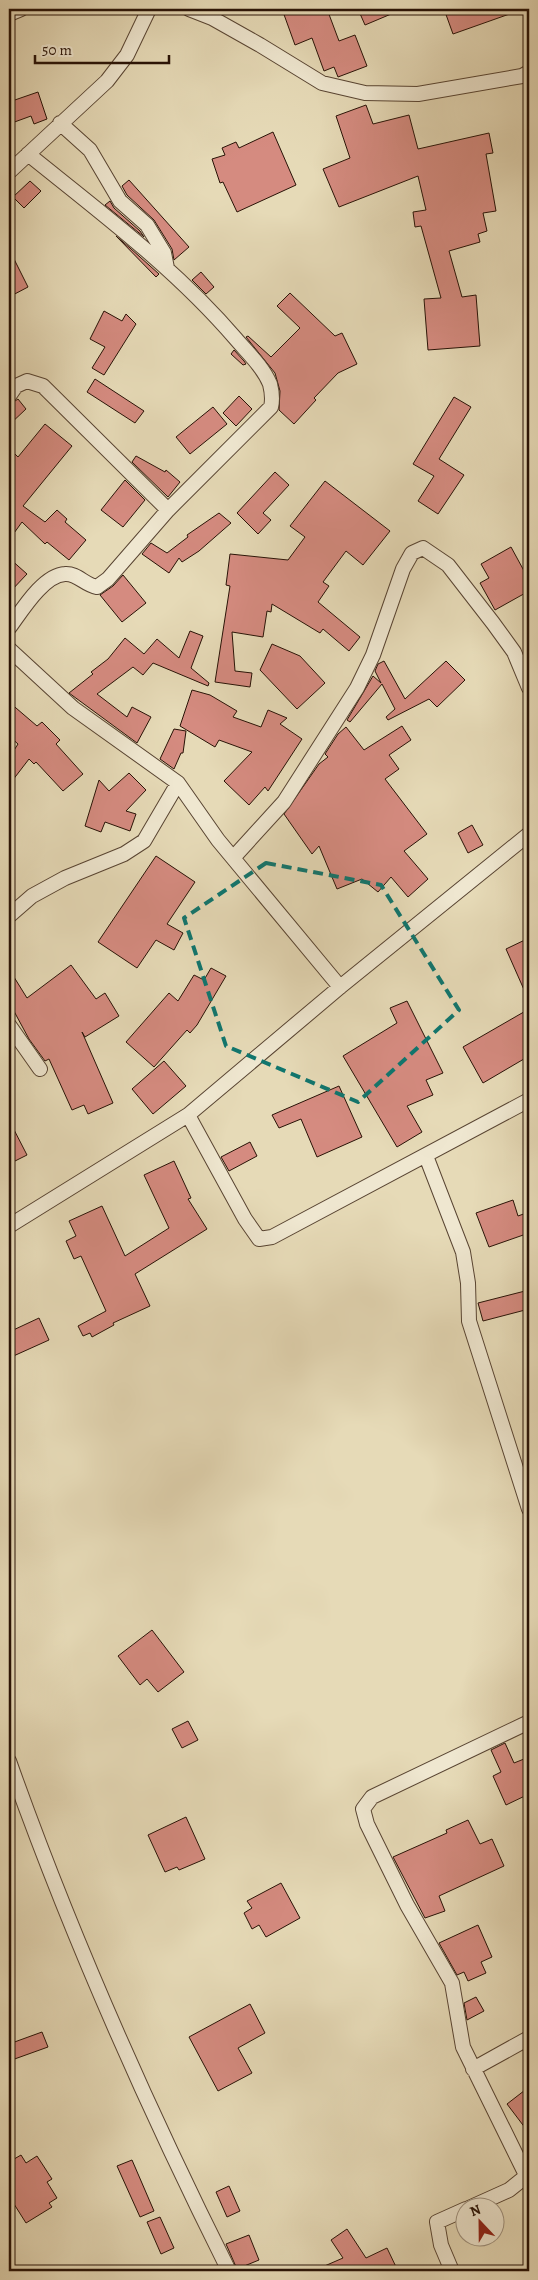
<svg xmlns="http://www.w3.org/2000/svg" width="538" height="2280" font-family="Alegreya,serif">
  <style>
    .building { fill: #d58b80; stroke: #281206 }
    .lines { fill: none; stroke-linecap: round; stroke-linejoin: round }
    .minor-casing { stroke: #584432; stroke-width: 16 }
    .minor { stroke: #efe7d0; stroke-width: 14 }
    .marked { fill: none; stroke: #0f766e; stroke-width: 4; stroke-dasharray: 10 6; stroke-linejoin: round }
  </style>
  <rect width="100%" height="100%" fill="#e6dab7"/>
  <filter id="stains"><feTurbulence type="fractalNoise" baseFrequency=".004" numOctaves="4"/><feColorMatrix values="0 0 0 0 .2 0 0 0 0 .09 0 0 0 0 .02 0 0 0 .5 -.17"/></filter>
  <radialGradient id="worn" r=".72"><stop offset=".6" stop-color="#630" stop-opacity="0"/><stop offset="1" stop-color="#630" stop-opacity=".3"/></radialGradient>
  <path class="building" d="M282,9H327L339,41L355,35L367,66L338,77L334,67L324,71L312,38L295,45Z
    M358,9H403L365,25Z
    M444,9H518V11L453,34Z
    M38,92L47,119L34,124L31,116L9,124V102Z
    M366,105L373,124L409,115L418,149L489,133L493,153L486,154L496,211L483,213L487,231L478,234L480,242L449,251L462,297L476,295L480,346L428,350L424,299L441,298L421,226L415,227L413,212L426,210L418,176L339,207L323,169L350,158L336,116Z
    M273,132L296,185L237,212L223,182L220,183L212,159L225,155L222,148L236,142L239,148Z
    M129,180L189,247L174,260L172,249L154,220L127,195L122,186Z
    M30,181L41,191L24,208L13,197Z
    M110,201L114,208L140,231L144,237L105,205Z
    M116,236L130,248L159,274L156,277Z
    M9,249L28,287L9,297Z
    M201,272L214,287L206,294L192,280Z
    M290,293L335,336L342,333L357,364L338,373L314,398L316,400L294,424L279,410L280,391L275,373L246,337L248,336L271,357L300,328L277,306Z
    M104,311L122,321L126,314L136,324L104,375L92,368L105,347L90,339Z
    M234,350L244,361L246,364L243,365L231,354Z
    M95,379L144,411L135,423L87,392Z
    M239,396L252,409L236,426L223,413Z
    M454,397L471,407L439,459L464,475L438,514L418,501L434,476L413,464Z
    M18,399L26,409L9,425V405Z
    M213,407L227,424L190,454L176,437Z
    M45,424L72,446L23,506L45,522L57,510L67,519L65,522L86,540L69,560L47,542L45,544L22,522L9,540V448L18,457Z
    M136,456L165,472L166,470L180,482L168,497L132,462Z
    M275,472L289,485L263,513L271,520L258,534L237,513Z
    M125,480L145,500L123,527L101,510Z
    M325,481L390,531L363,565L346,551L323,582L329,586L318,602L360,637L349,651L323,629L320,633L272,604L271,612L267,611L263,637L232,632L235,671L252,673L250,687L215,682L230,586L226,585L230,554L288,560L305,537L290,526Z
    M219,513L231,523L199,551L182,562L179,558L169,573L142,554L151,543L167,553L188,537L187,535Z
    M511,547L529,580V591L495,610L480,583L489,578L481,564Z
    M9,558L27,574L9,593Z
    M123,575L146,603L122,622L100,595L113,586Z
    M190,631L203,636L191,668L209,683L208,686L153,663L143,675L133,667L97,694L127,717L132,707L151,717L137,743L69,693L93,674L91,672L108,659L125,638L144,654L157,639L179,658Z
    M272,644L300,656L325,683L297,709L260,670Z
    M384,661L405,699L446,661L465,680L437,707L429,699L388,720L386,717L395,709L382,684L350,722L347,720L373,676L381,683L375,671L378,664Z
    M192,690L210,695L237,711L233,717L261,727L268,710L287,718L280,724L302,739L268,791L265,787L249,805L224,781L252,752L219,740L215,747L180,726Z
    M9,702L37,726L42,722L60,740L56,744L83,774L63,791L36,762L34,764L29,759L9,785V758L18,744L9,736Z
    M402,726L411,740L389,755L399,769L385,779L427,834L404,851L428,879L408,897L391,877L378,892L362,879L337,889L319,846L312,854L284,814L319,764L328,757L325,754L338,734L346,727L364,750Z
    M174,729L186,731L183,753H181L174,769L160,759Z
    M129,773L146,790L126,811L136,814L130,831L105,822L101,832L85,826L99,780L109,791Z
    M472,825L483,845L468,853L458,833Z
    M156,856L195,882L167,924L183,933L174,950L156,940L137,968L98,942Z
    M529,938V1001L506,949Z
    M71,965L96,999L105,993L119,1016L85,1037L82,1032L113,1103L88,1114L84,1105L72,1110L49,1059L45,1061L29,1039L9,1002V969L27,998Z
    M211,968L226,976L197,1025L190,1033L187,1030L154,1067L126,1042L169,993L178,1001L194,975L204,980Z
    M407,1001L443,1073L426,1080L433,1095L407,1106L422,1132L397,1147L343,1056L397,1023L390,1008Z
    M529,1009V1056L483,1083L463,1047Z
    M164,1061L186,1086L153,1114L132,1089Z
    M339,1086L362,1137L317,1157L301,1119L279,1128L272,1115Z
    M9,1120L27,1155L9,1164Z
    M250,1142L257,1156L229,1171L221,1157Z
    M174,1161L191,1198L188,1199L207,1229L135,1274L150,1306L113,1323L114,1325L92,1337L90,1333L83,1336L78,1326L106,1311L81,1256L74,1259L66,1241L76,1236L69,1221L102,1206L125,1256L169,1228L144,1175Z
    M513,1200L518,1216L529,1212V1233L489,1247L476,1213Z
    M529,1290V1309L483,1321L478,1303Z
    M39,1318L49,1340L9,1358V1332Z
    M152,1630L184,1672L158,1692L147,1679L140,1685L118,1656Z
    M188,1721L198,1740L182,1748L172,1729Z
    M505,1743L514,1763L529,1757V1794L506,1805L493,1776L501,1772L491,1750Z
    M186,1817L205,1859L179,1870L177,1867L165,1872L148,1835Z
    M468,1820L480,1844L492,1839L504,1866L439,1896L445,1911L425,1918L393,1857L447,1833L446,1830Z
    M281,1883L300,1918L266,1937L259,1925L252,1929L244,1913L252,1908L247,1901Z
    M478,1925L492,1957L481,1962L486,1973L468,1981L464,1972L457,1975L439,1943Z
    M476,1997L484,2011L467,2020L464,2003Z
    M250,2004L265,2033L238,2048L252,2073L218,2091L189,2037Z
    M42,2032L48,2047L9,2061V2044Z
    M529,2087V2133L507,2104Z
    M21,2155L26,2163L37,2156L52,2179L47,2182L57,2198L49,2203L52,2207L26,2223L14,2204L9,2207V2162Z
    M132,2160L154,2211L140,2217L117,2166Z
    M229,2186L240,2211L227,2217L216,2192Z
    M160,2217L174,2248L161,2254L147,2222Z
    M347,2229L366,2258L387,2248L398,2271H313L343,2258L331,2240Z
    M249,2235L259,2260L237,2269L226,2244Z"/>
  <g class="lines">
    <g class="minor-casing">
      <path id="minor" d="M189,9L212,18L260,45L322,83L365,93L418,94L522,76L529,72
        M9,14L21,9
        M60,123L90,150L120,201L147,225L164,253L167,268
        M9,172L107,81L127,55L149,9
        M9,396L16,386L27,381L43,386L168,510
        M9,628C21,612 43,575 65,574C77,573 85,585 97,587L108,579L168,510L271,407C273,399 272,392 270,384C263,367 248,353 236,339C175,268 100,212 28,154
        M9,649L73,708L178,783L218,840L340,987
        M233,858L284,802L357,688L373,655L403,569L412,553L423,548L448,565L493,623L514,652L529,688
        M9,916L32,896L65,878L124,854L144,841L178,783
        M9,1025L40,1069
        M188,1115L245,1219L259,1239L272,1237L529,1100
        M426,1156L463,1252L468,1283L469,1321L529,1509
        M9,1226L188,1115L340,987L529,834
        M9,1761C71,1936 146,2105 229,2271
        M473,2069L529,2038
        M526,2175L463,2047L452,1983L407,1905L367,1824L363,1809L372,1797L529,1722
        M469,2208L509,2190L529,2174
        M452,2271L441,2245L437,2222L466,2209"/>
    </g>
    <use href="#minor" class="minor"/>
  </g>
  <path class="marked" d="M266,863L381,885L459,1010L358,1102L226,1046L184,918Z"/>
  <rect width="538" height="2280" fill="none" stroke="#e6dab7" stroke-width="30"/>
  <rect x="10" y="10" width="518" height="2260" fill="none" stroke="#281206" stroke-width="2.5"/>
  <rect x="15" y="15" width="508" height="2250" fill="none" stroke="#281206"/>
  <g transform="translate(480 2222) rotate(338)"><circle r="24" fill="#efe7d0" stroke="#9f927f"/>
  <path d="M0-4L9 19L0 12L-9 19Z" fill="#8f2418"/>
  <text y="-8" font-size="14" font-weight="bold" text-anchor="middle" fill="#281206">N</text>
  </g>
  <path d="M35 55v8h134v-8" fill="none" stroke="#281206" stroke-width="2.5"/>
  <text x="42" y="55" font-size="15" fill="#281206" stroke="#efe7d0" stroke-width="4" paint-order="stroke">50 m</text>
  <rect width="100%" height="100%" filter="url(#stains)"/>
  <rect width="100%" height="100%" fill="url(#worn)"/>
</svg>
